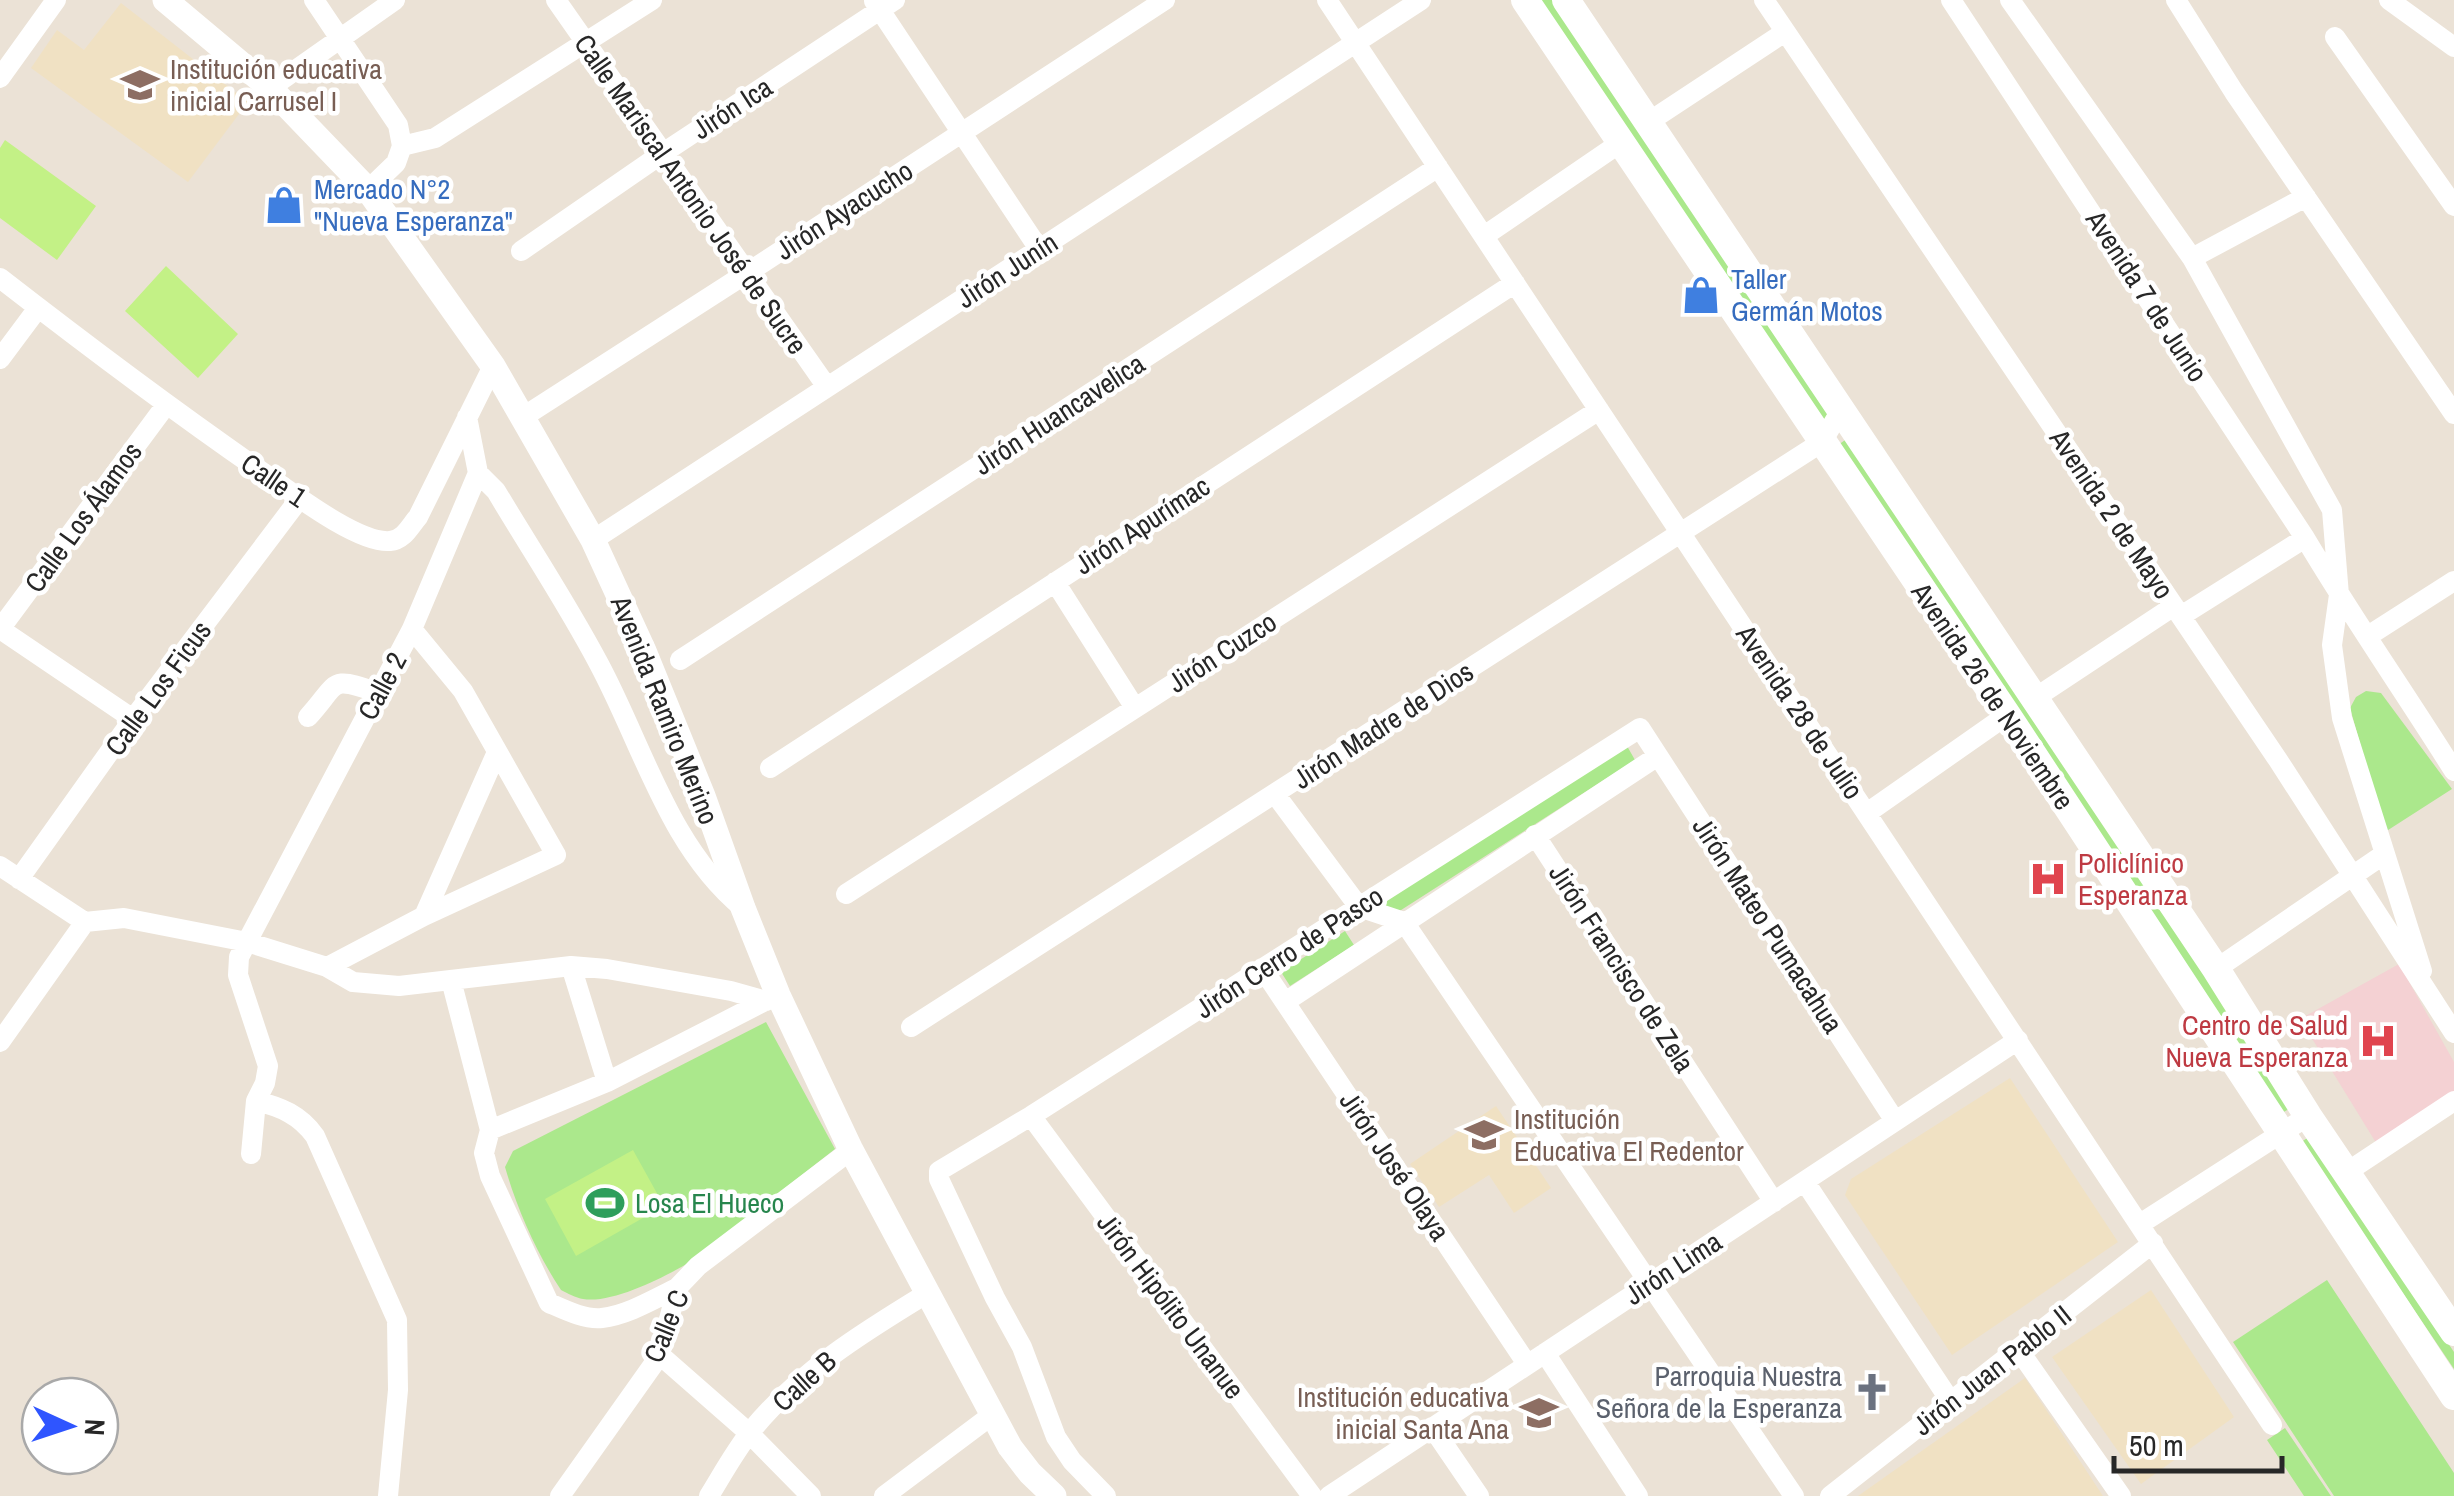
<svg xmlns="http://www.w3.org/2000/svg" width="2454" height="1496" font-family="'Archivo Narrow',sans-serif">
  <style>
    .education { fill: #f0e1c3 }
    .medical { fill: #f4d1d3 }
    .green { fill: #abe88c }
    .pitch { fill: #c3f186 }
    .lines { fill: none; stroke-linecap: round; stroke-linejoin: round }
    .minor { stroke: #fff; stroke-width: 20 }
    .tertiary { stroke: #fff; stroke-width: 25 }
    .secondary { stroke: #fff; stroke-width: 28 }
    .labels { text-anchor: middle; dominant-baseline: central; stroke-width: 9; stroke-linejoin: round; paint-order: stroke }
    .education-label { font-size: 28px; fill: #785e54; stroke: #fff; text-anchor: start }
    .street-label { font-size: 28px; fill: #272727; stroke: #fff }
    .shop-label { font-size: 28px; fill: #366cbe; stroke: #fff; text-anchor: start }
    .health-label { font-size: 28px; fill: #be3a42; stroke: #fff; text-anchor: start }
    .leisure-label { font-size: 28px; fill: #27864d; stroke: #fff; text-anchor: start }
    .worship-label { font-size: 28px; fill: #5b616d; stroke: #fff; text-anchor: end }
  </style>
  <rect width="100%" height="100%" fill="#ebe2d6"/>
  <path class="education" d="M121,3L248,102L188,182L31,68L57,30L84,50Z
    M2010,1078L2118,1242L1952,1355L1845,1195L1851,1179Z
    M1496,1106L1551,1188L1514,1213L1489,1175L1439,1207L1410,1164Z
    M2151,1290L2234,1417L2141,1484L2052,1357Z
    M2025,1378L2103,1496H1858Z"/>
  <path class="medical" d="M2399,964L2454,1062V1094L2378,1146L2300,1019Z"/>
  <path class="green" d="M1539,0H1554L1832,416L1823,422Z
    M1848,438L2292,1107L2282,1113L1838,445Z
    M2366,691L2381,693L2452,789L2385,832L2350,708L2356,697Z
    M1627,746L1635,760L1398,912L1384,906L1388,899Z
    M1345,931L1354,945L1290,986L1281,972Z
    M766,1022L835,1149L690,1262C665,1277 612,1304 583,1299C576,1298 567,1293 561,1290C537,1254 517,1209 505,1167L513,1151Z
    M2309,1137L2454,1352V1369L2301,1142Z
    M2327,1280L2454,1473V1496H2334L2233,1342Z
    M2285,1428L2331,1496H2304L2267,1440Z"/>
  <path class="pitch" d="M5,140L96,206L57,260L0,218V148Z
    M166,266L238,334L198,378L125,311Z
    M633,1150L664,1206L576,1256L545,1199Z"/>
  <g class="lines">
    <path class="minor" d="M314,0L398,125L402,146
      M556,0L827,387
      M1327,0L2272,1425
      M1764,0L2278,760L2454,1033
      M1951,0L2305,538C2352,617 2405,693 2454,771
      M2010,0L2192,258L2332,510L2339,595L2332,645L2342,718L2422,971
      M2176,0L2234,92L2454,414
      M2389,0L2454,47
      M874,1L1039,249
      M2335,37L2454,206
      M0,78L56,0
      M270,88L395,0
      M1650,121L1785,32
      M368,190L396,163L402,146L435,138L652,0
      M1484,236L1620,143
      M521,251L663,153L895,0
      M2192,258L2306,197
      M0,278C85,344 170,408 258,469C286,488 357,544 390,541C404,540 410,526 418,517L493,366
      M0,359L38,308
      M523,417L747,273L1165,0
      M478,473L496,491C530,548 568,605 599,664C643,746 669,847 743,908
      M593,540L1421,0
      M1055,582L1135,708
      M2181,616L2305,538
      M0,629L166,405
      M0,629L133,719
      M2368,636L2454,581
      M680,660L1438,167
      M2035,698L2174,606
      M308,717C340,682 328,675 379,693
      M770,768L1515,283
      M1275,794L1359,907L1404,922L1794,1496
      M1867,813L2007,715
      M1535,835L1774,1202
      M0,866L85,922
      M19,879L133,719L300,498
      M846,894L1599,410
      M424,916L497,752
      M571,966L607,1082
      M327,967L424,916L556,855L463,691L412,629
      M1262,968L1527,1364
      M2216,969L2383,855
      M451,980L490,1130
      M1285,1002L1658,756
      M911,1027L1822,442L1841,410
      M0,1042L85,922L124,918L247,942L327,967L353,982L399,986L571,966L607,969L731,991L766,1001
      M256,1101C281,1107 300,1115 315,1136L397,1320L398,1390L388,1496
      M1031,1116L1312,1496
      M251,1154L256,1101L265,1083L268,1066L238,975L239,957L412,629L478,473L467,417
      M2347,1172L2454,1101
      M1805,1182L1951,1402
      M2140,1224L2308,1116
      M677,1288C654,1299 628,1315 602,1318C585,1320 565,1310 549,1303L490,1176L484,1153L490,1130L607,1082L771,998
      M2018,1349L2121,1496
      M1545,1353L1638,1496
      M660,1355L749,1433L811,1496
      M1432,1427L1479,1496
      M560,1496L660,1355L677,1288L698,1266L851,1150
      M709,1496C722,1475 735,1451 751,1431C799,1372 862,1333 926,1294
      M884,1496L992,1415
      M1106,1496L1072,1461L1056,1437L1022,1347L995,1298L939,1179V1171L1031,1116L1640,728L1895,1121
      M1329,1496L2018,1040
      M1830,1496L2153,1243"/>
    <path class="tertiary" d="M165,0L270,88L368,190L493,366L593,540L644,651L703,796L743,908L778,995L851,1150L1010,1447L1030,1473L1054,1496"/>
    <path class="secondary" d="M1525,0L2007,715L2454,1396
      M1566,0L2216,969L2308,1116L2454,1332"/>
  </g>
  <defs>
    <g id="school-bare" transform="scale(3)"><path d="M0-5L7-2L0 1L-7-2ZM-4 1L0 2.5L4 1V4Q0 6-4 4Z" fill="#8d6e63" stroke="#fff" stroke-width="2.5" paint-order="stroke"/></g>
    <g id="shop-bare" transform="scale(3)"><path d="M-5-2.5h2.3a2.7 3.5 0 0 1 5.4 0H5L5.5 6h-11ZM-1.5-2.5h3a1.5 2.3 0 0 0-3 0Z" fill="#3f7fe0" stroke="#fff" stroke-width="2.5" paint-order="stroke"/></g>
    <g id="hospital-bare" transform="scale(3)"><path d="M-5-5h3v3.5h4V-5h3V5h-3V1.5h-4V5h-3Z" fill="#e0444e" stroke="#fff" stroke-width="2.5" paint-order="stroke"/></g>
    <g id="stadium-bare" transform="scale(3)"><path d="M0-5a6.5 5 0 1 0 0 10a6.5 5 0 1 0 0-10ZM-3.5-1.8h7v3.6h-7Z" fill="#2e9e5b" stroke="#fff" stroke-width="2.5" paint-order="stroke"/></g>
    <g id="church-bare" transform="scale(3)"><path d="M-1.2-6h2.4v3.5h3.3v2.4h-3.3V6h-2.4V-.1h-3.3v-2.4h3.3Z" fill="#6b7280" stroke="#fff" stroke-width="2.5" paint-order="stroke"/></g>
  </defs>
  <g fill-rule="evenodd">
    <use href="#school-bare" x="140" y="85"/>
    <use href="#shop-bare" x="284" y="205"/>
    <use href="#shop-bare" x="1701" y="295"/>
    <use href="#hospital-bare" x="2048" y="879"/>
    <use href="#hospital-bare" x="2378" y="1041"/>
    <use href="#school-bare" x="1484" y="1135"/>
    <use href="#stadium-bare" x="605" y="1203"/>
    <use href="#church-bare" x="1872" y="1392"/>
    <use href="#school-bare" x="1539" y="1413"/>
  </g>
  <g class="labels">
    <g class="education-label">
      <text x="170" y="69">Institución educativa<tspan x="170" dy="32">inicial Carrusel I</tspan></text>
      <text x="1514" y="1119">Institución<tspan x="1514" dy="32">Educativa El Redentor</tspan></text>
      <text x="1509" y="1397" text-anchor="end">Institución educativa<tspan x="1509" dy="32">inicial Santa Ana</tspan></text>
    </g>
    <g class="street-label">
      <text transform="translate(732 108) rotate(-33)">Jirón Ica</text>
      <text transform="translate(691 194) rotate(55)">Calle Mariscal Antonio José de Sucre</text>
      <text transform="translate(844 210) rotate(-33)">Jirón Ayacucho</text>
      <text transform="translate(1007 270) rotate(-33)">Jirón Junín</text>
      <text transform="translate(2147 296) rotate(57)">Avenida 7 de Junio</text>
      <text transform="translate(1059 414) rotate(-33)">Jirón Huancavelica</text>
      <text transform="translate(274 480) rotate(34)">Calle 1</text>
      <text transform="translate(2112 514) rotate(56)">Avenida 2 de Mayo</text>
      <text transform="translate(83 517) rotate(-54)">Calle Los Álamos</text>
      <text transform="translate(1142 525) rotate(-33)">Jirón Apurímac</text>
      <text transform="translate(1222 652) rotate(-33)">Jirón Cuzco</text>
      <text transform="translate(382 686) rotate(-62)">Calle 2</text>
      <text transform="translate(158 688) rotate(-54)">Calle Los Ficus</text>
      <text transform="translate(1993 696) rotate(56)">Avenida 26 de Noviembre</text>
      <text transform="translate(665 710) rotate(68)">Avenida Ramiro Merino</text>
      <text transform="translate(1800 712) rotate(56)">Avenida 28 de Julio</text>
      <text transform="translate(1383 725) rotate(-33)">Jirón Madre de Dios</text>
      <text transform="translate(1768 925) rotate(57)">Jirón Mateo Pumacahua</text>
      <text transform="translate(1289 952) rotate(-33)">Jirón Cerro de Pasco</text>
      <text transform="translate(1622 968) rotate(57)">Jirón Francisco de Zela</text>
      <text transform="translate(1395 1166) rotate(56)">Jirón José Olaya</text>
      <text transform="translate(1673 1268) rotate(-33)">Jirón Lima</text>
      <text transform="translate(1171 1306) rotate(53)">Jirón Hipólito Unanue</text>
      <text transform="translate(666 1326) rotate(-68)">Calle C</text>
      <text transform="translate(1992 1370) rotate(-38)">Jirón Juan Pablo II</text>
      <text transform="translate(804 1381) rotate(-42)">Calle B</text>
    </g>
    <g class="shop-label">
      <text x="314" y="189">Mercado N°2<tspan x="314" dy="32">"Nueva Esperanza"</tspan></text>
      <text x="1731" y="279">Taller<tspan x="1731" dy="32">Germán Motos</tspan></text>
    </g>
    <g class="health-label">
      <text x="2078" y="863">Policlínico<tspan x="2078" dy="32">Esperanza</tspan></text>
      <text x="2348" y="1025" text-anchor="end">Centro de Salud<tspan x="2348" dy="32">Nueva Esperanza</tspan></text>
    </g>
    <g class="leisure-label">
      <text x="635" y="1203">Losa El Hueco</text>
    </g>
    <g class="worship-label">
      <text x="1842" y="1376">Parroquia Nuestra<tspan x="1842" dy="32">Señora de la Esperanza</tspan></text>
    </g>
  </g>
  <g transform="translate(70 1426) rotate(93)"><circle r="48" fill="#ffffff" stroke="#a9a9a9" stroke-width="2.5"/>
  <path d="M0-8L18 38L0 25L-18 38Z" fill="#2f55ff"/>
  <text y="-15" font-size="28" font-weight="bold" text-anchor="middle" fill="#272727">N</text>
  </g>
  <path d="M2114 1456v15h168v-15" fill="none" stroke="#272727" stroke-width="5"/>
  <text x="2129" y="1456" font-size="30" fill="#272727" stroke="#ffffff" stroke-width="8" paint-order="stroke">50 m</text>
</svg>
